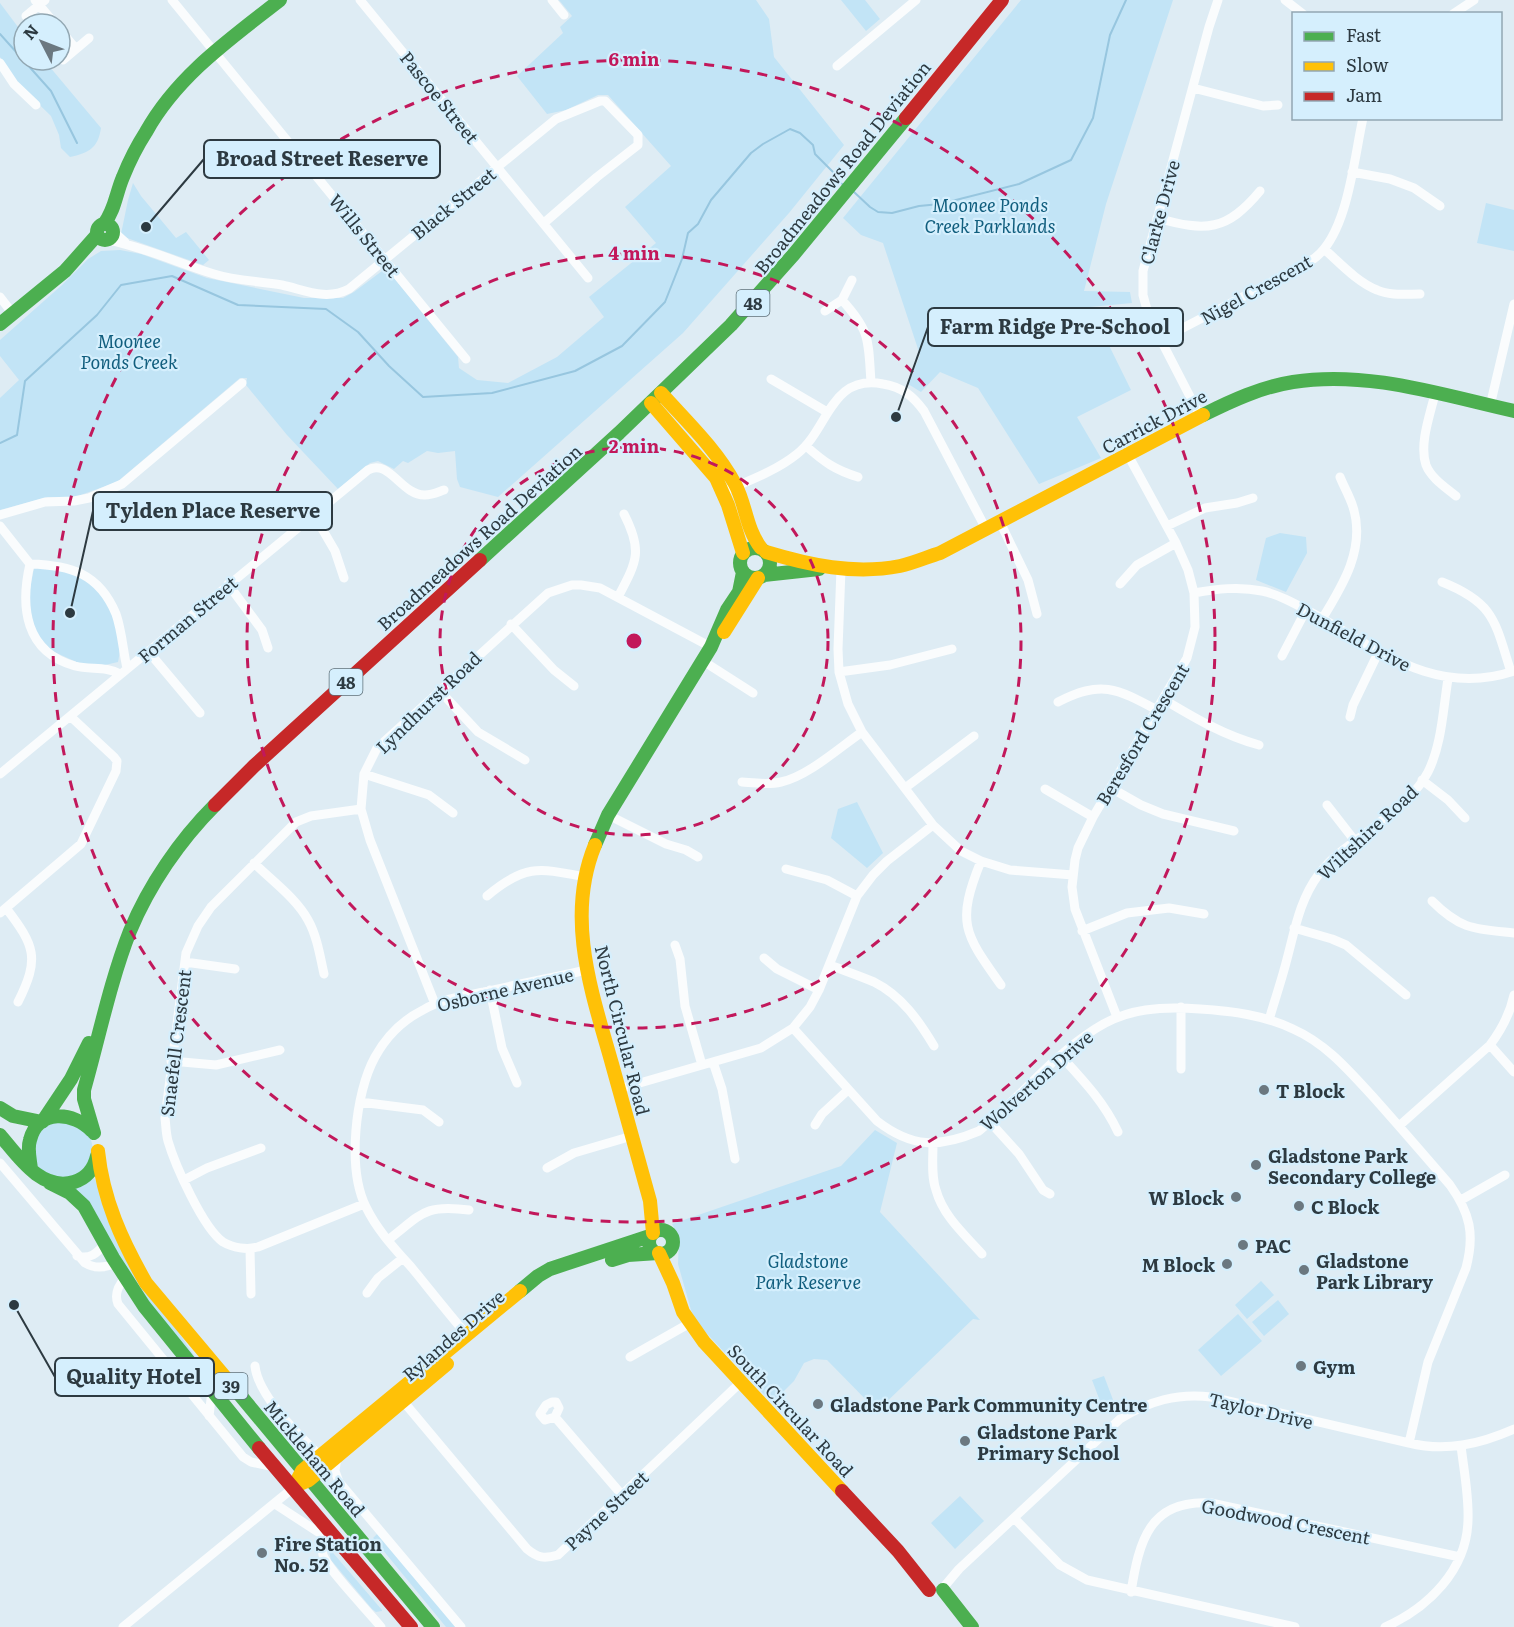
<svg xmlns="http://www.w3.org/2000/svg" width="1514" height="1627" font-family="Literata,serif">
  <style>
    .green { fill: #c2e4f6 }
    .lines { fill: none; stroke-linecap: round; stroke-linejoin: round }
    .stream { stroke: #97c6df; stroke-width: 2 }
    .street { stroke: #fafcfd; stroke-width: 9 }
    .fast { stroke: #4caf50; stroke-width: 14 }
    .slow { stroke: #ffc107; stroke-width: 14 }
    .jam { stroke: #c62828; stroke-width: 14 }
    .ring { fill: none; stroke: #c2185b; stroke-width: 3; stroke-dasharray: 10 8 }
    .poi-dot { fill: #6b7880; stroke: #d5effd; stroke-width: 2 }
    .labels { text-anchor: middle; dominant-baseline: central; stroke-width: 4.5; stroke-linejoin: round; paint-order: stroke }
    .shield { fill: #d5effd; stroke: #5f7079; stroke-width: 1.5 }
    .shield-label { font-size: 16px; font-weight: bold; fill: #2d3a41 }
    .street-label { font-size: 18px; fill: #2d3a41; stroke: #d5effd }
    .park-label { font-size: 18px; font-style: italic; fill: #115e7e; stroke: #d5effd }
    .poi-label { font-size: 18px; font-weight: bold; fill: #2d3a41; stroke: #d5effd; text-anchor: start }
    .centre { fill: #c2185b; stroke: #d5effd; stroke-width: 3 }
    .ring-label { font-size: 18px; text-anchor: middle; font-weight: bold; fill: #c2185b; stroke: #d5effd; stroke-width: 4.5; stroke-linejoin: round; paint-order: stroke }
    .leader { fill: none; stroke: #2d3a41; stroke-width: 2 }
    .callout-dot { fill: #2d3a41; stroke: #d5effd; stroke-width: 2 }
    .callout { fill: #d5effd; stroke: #2d3a41; stroke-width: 2 }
    .callout-label { font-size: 20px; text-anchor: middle; font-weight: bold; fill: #2d3a41 }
  </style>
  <rect width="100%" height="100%" fill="#deecf4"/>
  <path class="green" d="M559,0H756L769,19L774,57L844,145L789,213L683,333L498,497L460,487L457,479L455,451L438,453L427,451L408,463L403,461L394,469L378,461L370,463L338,489L287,435L246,385L247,378H240L117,482L75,497H48L0,510V398L19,380L0,356V340L62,285L88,259L101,251L120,250L141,254L207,278L304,298H343L354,292L386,268L458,357L459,368L477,380L508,383L557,357L604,317L589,297L656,243L625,207L671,166L608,95H598L566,110L547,114L517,76L563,33L560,27L572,16Z
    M841,0H865L880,19L866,31Z
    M1021,0H1173L1106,204L1084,291L1130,292L1132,303L1090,307L1131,390L1077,417L1101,458L1039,484L978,388L940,372L921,392L908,384L920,355L883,243L861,235L843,218Z
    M0,3L24,35V60H44L101,128C98,148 89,153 70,157L61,148L59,135L51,116L16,82L0,57Z
    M133,183L141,196L176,238L186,232L209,260L203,265L127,238L121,234L128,200Z
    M1486,203L1514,210V251L1477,243Z
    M1280,533L1306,537L1307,553L1286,592L1256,580L1266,538Z
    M34,568C42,568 54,567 62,570C71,572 85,578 92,584C111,602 124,637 118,662L105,665L81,664L52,651L35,632L27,605Z
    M857,802L883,853L867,868L831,838L838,809Z
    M70,1121C75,1124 82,1128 86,1132C106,1154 75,1188 50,1177C45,1175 40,1168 36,1164V1136L50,1123Z
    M875,1130L897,1143L880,1212L980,1320L973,1319L877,1411L827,1360L814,1359L804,1363L794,1381L772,1403L697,1323L691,1310L678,1264L679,1237L672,1224L841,1166Z
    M92,1174L177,1330L195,1357L192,1359L156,1316L72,1187Z
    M1261,1281L1274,1295L1247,1319L1235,1305Z
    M1278,1300L1289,1314L1264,1336L1252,1322Z
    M1238,1314L1262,1341L1221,1376L1198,1350Z
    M1104,1376L1115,1405L1103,1409L1092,1380Z
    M960,1496L984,1521L955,1549L931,1523Z
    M378,1533L457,1627H446L373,1538Z
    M328,1547L382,1610V1611L376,1612L372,1609L331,1560Z"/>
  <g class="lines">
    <path class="stream" d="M0,34L51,91L77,143
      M854,192L870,207L878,212L892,213L919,206L940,204L1019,184L1071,160L1093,118L1110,35L1126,0
      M0,443L17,435L25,381L97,315L121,285L172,276L238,305L326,309L358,332L389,366L423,397L492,393L575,371L622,346L665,302L682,259L688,233L698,224L711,200L751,153L763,144L790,129L800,133L813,145L815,154L836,175L839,182L844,185"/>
    <path class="street" d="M35,0L55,24
      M172,0L466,359
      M360,0L588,278
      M552,0L564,15
      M1285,0L1303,14
      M1453,14L1474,0
      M26,16L45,0
      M60,30L76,49L63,60
      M76,49L89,38
      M0,63L14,84L36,105
      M837,66L916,0
      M1193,88L1263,106L1278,105
      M1352,172L1390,179L1414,188L1440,206
      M1157,218C1206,232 1227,231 1260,191
      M113,231L125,242
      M108,240C144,247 178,263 214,274C236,281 259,281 282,285C305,290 326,301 349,289L556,119L600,101H605L638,135V145L597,177L544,223
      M1324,249C1340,263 1357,282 1377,290C1390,296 1406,294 1420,294
      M0,297L13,314
      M842,300C871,332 868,340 871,382
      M825,311L842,300L852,280
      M1160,340L1296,269C1302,265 1310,262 1316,257C1348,231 1354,158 1363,118
      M771,379L827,412
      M1435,394C1430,415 1419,444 1426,465C1431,478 1445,487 1456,496
      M1490,406L1514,304
      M1200,416L1149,317L1143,295V271L1209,27L1218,0
      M806,446C824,462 835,470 858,477
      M723,492C748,481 776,471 797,454C829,429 830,374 883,384C902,387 913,396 924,411L986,529
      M0,515L45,502L74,501L89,498L122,484L242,383
      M314,515L335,551L344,578
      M1000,522L1028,580L1037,614
      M0,526L30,564
      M1167,526L1205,508L1237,503L1253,498
      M30,564C20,607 25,652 75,666C91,670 106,666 120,674
      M30,564C70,565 99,573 116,614C122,631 123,651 127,668
      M841,569L838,649L839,672L848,704L862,732L933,825L961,851L981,861L1010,870L1073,875
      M1442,582C1495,603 1495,622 1511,672
      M228,584L262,630L268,648
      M1120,584L1137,565L1176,543
      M1194,593C1216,589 1239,586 1262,591C1281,595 1299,606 1316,615C1380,651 1437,697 1514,671
      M618,597C637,561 643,551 624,514
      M1322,619C1343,585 1366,548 1353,507C1350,497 1344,487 1340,477
      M511,624L554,670L574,686
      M148,651L200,713
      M1282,656L1306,610
      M703,661L753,693
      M839,672L890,665L952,649
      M439,690L478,732L525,760
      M1163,699C1195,718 1223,735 1259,745
      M1058,702C1101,680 1116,688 1157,710
      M1350,717L1353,705L1379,651
      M0,774L368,470C389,458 402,496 425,495C432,495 438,492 444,490
      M364,774L429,795L453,813
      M1422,780L1448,800L1465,818
      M742,782C755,783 768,785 781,782C808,776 839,748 862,732
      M905,788L974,736
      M1111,788L1141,805L1163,814L1234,831
      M1045,789L1093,817
      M1327,805L1355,841
      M361,809L311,816L296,822L211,907L198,926L186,953L165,1118C166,1126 166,1134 168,1141C175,1165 203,1228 223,1242C233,1248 247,1250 258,1247L364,1204
      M608,815L666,844L686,850L698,857
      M981,861C956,923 964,933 1001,985
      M254,863C272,881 296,898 308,920C317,936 320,956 324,974
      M786,869L827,880L857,896
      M487,896C525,864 539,868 585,877
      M1432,901C1461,930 1475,929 1514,933
      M6,908C35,946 40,958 18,1002
      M0,913L81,844L116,771L117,761L114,757L70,716
      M1294,928L1332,939L1346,945L1406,995
      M1082,931L1127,913L1169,908L1204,914
      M675,945L680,959L685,1006L702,1065
      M764,958L777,969L819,990
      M185,962L235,969
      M830,965C845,971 860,976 874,982C902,996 919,1021 934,1046
      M490,990L502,1048L517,1083
      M435,1004L370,840L361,809L364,774L377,748L548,593L572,585H581L600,588L711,647
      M1117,1017L1075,909L1072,887L1075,860L1078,848L1093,817L1187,658L1195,627L1194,593L1188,570L1176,543L1128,455
      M1269,1020C1275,999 1282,979 1287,959C1295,929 1300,899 1319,874C1333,855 1355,841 1374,827C1394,811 1416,795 1428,772C1442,744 1443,709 1448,679
      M793,1028L877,1121C912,1148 939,1148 979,1131C1019,1099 1051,1057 1095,1029C1127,1008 1163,1006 1200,1009C1231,1011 1264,1015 1293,1029C1327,1044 1350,1072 1375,1099C1400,1127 1425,1156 1450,1185C1470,1213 1475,1234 1466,1268L1428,1362L1409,1443
      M1490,1045L1514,1072
      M1061,1056C1083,1080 1104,1102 1118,1132
      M171,1061L216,1065L280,1050
      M713,1062L722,1089L735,1159
      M1181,1069V1007
      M619,1089L761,1048L793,1028L810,1007L819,990L857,896L873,875L887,861L933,825
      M360,1102L423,1110L439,1122
      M990,1122L1019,1154L1043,1190L1050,1194
      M815,1125L822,1114L848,1090
      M1399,1126L1490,1045C1502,1029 1510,1014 1514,995
      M933,1144C933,1159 931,1176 936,1190C943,1216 965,1235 982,1254
      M0,1163L85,1263C95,1269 105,1268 116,1263
      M547,1168L574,1153L632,1136
      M184,1180L207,1168L261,1148
      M1461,1200L1505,1175
      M388,1240C422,1214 424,1204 469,1210
      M250,1249L251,1294
      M77,1256C90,1260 97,1253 105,1244
      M125,1278C118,1286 114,1294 118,1304L243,1457L251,1462L275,1467
      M367,1293L378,1278L403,1258
      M467,1335C448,1313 430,1290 412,1268C395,1249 377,1230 366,1207C347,1169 355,1093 375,1057C386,1037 403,1020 423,1010C441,999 463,996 484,992C518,984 552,978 586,970
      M630,1357L690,1323
      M255,1366C258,1396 299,1435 320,1456
      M403,1401L527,1549C538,1558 544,1559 558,1555L740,1383
      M552,1402H556L559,1408L555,1417L545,1420L540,1414L546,1405Z
      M209,1416L212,1391
      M555,1417L622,1495
      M337,1456L335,1471L339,1482L461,1627
      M328,1499L360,1509
      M275,1504L318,1532H330C327,1539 321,1548 323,1555C328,1570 369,1612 381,1627
      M1014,1518L1060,1565L1087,1580L1295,1627
      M943,1588L959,1569L1120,1419C1149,1401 1177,1393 1211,1397L1409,1443C1446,1452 1480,1444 1514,1429
      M1131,1592C1139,1542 1149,1499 1211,1503L1460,1557
      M123,1627L293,1488
      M1385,1627C1428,1608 1467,1570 1468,1520C1469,1496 1464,1471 1461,1446"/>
    <path class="fast" d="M97 232a8 8 0 1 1 16 0a8 8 0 1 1-16 0Z
      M104,224C115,210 116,193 123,177C129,162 137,146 146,132C177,76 230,39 280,0
      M0,324L65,271L97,235
      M1203,415C1231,401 1261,387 1293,382C1367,370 1442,395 1514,411
      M740 563a15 15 0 1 1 30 0a15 15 0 1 1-30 0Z
      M480,560L619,433L731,325L794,254L906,118
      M764,575L819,569
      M595,845L608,815L711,647L727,610L739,592L743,572
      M0,1108L13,1116L42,1122
      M43,1121L71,1079L89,1043
      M94,1133L84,1099V1090C99,1037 110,982 130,931C149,885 180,840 215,805
      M0,1135C18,1156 41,1192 74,1182C87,1178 94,1169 97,1156
      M31,1169C30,1160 27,1149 30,1140C38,1108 74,1112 92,1131
      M50,1183L70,1193L84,1206L113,1258L144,1306L259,1448
      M649 1242a12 12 0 1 1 24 0a12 12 0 1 1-24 0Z
      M612,1260L628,1255L658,1253
      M520,1291L538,1276L550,1269L650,1236
      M230,1383L433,1627
      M943,1590L972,1627"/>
    <path class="slow" d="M661,393C687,422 716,449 735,484C746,504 746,529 761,548
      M651,403L716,478L728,505L743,553
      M766,552C809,565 854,575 900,566C914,563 927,557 940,553L1203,415
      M724,632L758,578
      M595,845C565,918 592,993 612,1064C625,1110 637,1155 650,1201L653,1233
      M98,1151C103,1200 122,1241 146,1283L230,1383
      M659,1253L673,1283L683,1312L704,1342L842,1491
      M302,1483L309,1480L447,1364
      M293,1488L302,1471L520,1291"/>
    <path class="jam" d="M906,118L1002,0
      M215,805L254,766L480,560
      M259,1448L411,1627
      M842,1491L898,1551L929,1590"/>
  </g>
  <g class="ring">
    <circle cx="634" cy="641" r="194"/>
    <circle cx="634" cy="641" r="387"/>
    <circle cx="634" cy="641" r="581"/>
  </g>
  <g class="poi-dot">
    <circle cx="1264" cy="1090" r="6"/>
    <circle cx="1256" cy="1165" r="6"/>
    <circle cx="1236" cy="1197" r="6"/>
    <circle cx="1299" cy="1206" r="6"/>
    <circle cx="1243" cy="1245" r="6"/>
    <circle cx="1227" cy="1264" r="6"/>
    <circle cx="1304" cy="1270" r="6"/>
    <circle cx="1301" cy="1366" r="6"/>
    <circle cx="818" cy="1404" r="6"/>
    <circle cx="965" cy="1441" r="6"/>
    <circle cx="262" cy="1553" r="6"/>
  </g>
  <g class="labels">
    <g class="shield">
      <rect x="736.5" y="290" width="33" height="26" rx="4.5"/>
      <rect x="329.5" y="669" width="33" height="26" rx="4.5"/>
      <rect x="214.5" y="1373" width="33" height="26" rx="4.5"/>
    </g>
    <g class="shield-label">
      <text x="753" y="303">48</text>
      <text x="346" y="682">48</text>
      <text x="231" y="1386">39</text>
    </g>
    <g class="street-label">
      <text transform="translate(440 97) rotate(51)">Pascoe Street</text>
      <text transform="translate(842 167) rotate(-51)">Broadmeadows Road Deviation</text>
      <text transform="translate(453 203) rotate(-39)">Black Street</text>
      <text transform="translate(1159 212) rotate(-75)">Clarke Drive</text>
      <text transform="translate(365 235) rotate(51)">Wills Street</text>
      <text transform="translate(1256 289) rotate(-29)">Nigel Crescent</text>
      <text transform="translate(1154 421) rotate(-28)">Carrick Drive</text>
      <text transform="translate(479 537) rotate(-42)">Broadmeadows Road Deviation</text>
      <text transform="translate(187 619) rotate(-40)">Forman Street</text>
      <text transform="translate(1354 636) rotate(28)">Dunfield Drive</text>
      <text transform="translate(428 702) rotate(-44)">Lyndhurst Road</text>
      <text transform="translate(1142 734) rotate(-59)">Beresford Crescent</text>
      <text transform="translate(1367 832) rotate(-43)">Wiltshire Road</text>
      <text transform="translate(505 989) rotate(-13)">Osborne Avenue</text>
      <text transform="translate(623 1030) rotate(76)">North Circular Road</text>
      <text transform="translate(175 1043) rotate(-83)">Snaefell Crescent</text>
      <text transform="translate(1036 1080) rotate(-41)">Wolverton Drive</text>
      <text transform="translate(453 1335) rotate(-41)">Rylandes Drive</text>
      <text transform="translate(791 1410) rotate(47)">South Circular Road</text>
      <text transform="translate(1261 1410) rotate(13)">Taylor Drive</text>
      <text transform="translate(315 1458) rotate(50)">Mickleham Road</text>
      <text transform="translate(606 1510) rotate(-43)">Payne Street</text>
      <text transform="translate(1286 1521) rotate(11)">Goodwood Crescent</text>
    </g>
    <g class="park-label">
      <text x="990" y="204">Moonee Ponds<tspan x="990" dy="21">Creek Parklands</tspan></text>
      <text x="129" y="340">Moonee<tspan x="129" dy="21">Ponds Creek</tspan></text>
      <text x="808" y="1260">Gladstone<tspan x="808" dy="21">Park Reserve</tspan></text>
    </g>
    <g class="poi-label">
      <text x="1276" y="1090">T Block</text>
      <text x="1268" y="1155">Gladstone Park<tspan x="1268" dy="21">Secondary College</tspan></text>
      <text x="1224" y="1197" text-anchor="end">W Block</text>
      <text x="1311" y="1206">C Block</text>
      <text x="1255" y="1245">PAC</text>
      <text x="1316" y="1260">Gladstone<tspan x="1316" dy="21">Park Library</tspan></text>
      <text x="1215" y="1264" text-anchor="end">M Block</text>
      <text x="1313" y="1366">Gym</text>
      <text x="830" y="1404">Gladstone Park Community Centre</text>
      <text x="977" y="1431">Gladstone Park<tspan x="977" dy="21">Primary School</tspan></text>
      <text x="274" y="1543">Fire Station<tspan x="274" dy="21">No. 52</tspan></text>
    </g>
  </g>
  <circle cx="634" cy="641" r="9" class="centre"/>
  <g class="ring-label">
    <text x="634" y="66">6 min</text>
    <text x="634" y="260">4 min</text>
    <text x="634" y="453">2 min</text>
  </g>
  <path class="leader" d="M146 227L204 159M896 417L928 327M70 613L93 511M14 1305L55 1377"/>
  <g class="callout-dot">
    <circle cx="146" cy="227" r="6"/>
    <circle cx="896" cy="417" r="6"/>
    <circle cx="70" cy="613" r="6"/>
    <circle cx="14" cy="1305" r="6"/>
  </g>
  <g class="callout">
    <rect x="204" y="140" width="236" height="38" rx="6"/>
    <rect x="928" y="308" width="255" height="38" rx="6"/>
    <rect x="93" y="492" width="239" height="38" rx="6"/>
    <rect x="55" y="1358" width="159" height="38" rx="6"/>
  </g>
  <g class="callout-label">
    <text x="322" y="166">Broad Street Reserve</text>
    <text x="1055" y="334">Farm Ridge Pre-School</text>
    <text x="213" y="518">Tylden Place Reserve</text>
    <text x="134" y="1384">Quality Hotel</text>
  </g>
  <rect x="1292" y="12" width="210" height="108" fill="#d5effd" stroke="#92a7b2" stroke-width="1.5"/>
  <rect x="1304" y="32" width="30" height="9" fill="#4caf50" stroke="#92a7b2" stroke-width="1.5"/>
  <text x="1346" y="42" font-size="18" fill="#2d3a41">Fast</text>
  <rect x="1304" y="62" width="30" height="9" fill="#ffc107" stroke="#92a7b2" stroke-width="1.5"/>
  <text x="1346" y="72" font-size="18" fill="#2d3a41">Slow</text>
  <rect x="1304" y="92" width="30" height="9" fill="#c62828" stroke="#92a7b2" stroke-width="1.5"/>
  <text x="1346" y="102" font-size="18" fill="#2d3a41">Jam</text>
  <g transform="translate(42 42) rotate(312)"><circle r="28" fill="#d5effd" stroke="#92a7b2" stroke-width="1.5"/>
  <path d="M0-4.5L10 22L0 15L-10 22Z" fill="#6b7880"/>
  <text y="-9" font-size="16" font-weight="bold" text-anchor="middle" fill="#2d3a41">N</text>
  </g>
</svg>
